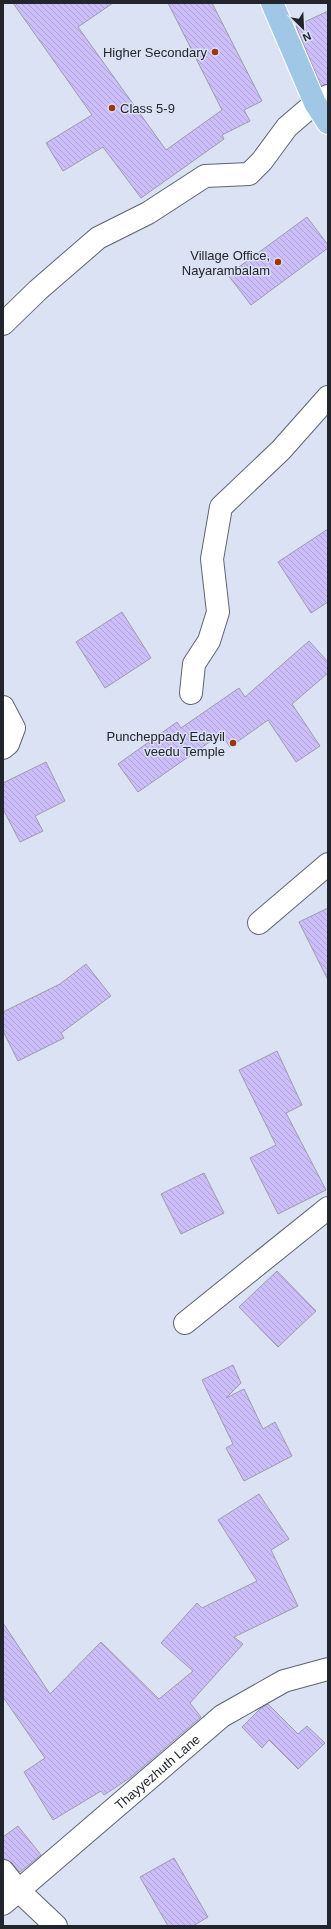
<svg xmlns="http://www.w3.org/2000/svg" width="331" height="1929" font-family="Arial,sans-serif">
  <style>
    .building { fill: url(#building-back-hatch); stroke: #9e9bac }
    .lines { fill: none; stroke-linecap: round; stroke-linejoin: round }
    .minor-casing { stroke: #5d6372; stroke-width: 24 }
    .tertiary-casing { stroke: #5d6372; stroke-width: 24 }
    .primary-casing { stroke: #fff; stroke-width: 24 }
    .minor { stroke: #fff; stroke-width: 22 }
    .tertiary { stroke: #fff; stroke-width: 22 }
    .primary { stroke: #a0c8e6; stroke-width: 22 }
    .poi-dot { fill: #9c370a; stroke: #dbe2f3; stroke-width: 1.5 }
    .labels { text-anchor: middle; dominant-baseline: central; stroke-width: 3; stroke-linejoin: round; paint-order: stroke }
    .poi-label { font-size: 13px; fill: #22252b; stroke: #dbe2f3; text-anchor: end }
    .street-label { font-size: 13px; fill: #22252b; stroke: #dbe2f3 }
  </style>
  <defs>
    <pattern id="building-back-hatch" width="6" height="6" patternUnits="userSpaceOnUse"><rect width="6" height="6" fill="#ccbefa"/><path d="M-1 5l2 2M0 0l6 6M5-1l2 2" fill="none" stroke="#afa3d6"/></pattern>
  </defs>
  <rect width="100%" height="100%" fill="#dbe2f3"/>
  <path class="building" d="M13,3H113L78,27L166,150L222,110L168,3H212L262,101L244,110L250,121L222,135L224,139L141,198L103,147L63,171L46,143L92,115Z
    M328,11V84L321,86L296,26Z
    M307,217L328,245V248L251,305L228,275Z
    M328,529V602L311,613L278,562Z
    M122,612L151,658L105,688L76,642Z
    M309,641L328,662V673L292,704L320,746L296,762L268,720L230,747L221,734L138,792L118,764L177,722L181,728L239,688L245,697Z
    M46,762L65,801L35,816L43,831L20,842L3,809V783Z
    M328,908V980L299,922Z
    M86,964L111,996L61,1033L64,1038L18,1061L3,1031V1012L60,984Z
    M277,1051L302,1105L286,1113L326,1190L278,1214L250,1158L276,1145L239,1070Z
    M204,1173L224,1213L181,1234L161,1194Z
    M277,1271L316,1311L278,1347L239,1307Z
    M233,1365L241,1383L226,1398L244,1389L263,1429L275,1422L292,1456L244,1481L226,1448L233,1444L202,1380Z
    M259,1494L289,1539L271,1550L298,1606L234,1637L243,1644L190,1703L201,1717L131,1777L104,1795L101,1791L53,1820L24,1772L45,1758L3,1697V1623L50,1694L101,1642L159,1699L193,1671L161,1643L197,1603L202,1608L257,1581L218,1520Z
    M268,1704L298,1734L307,1726L325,1743L298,1769L269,1740L262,1748L242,1727L260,1709Z
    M18,1826L41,1855L20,1872L12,1863L3,1859V1837Z
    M174,1858L208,1917L193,1926H168L140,1877Z"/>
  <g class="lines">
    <g class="minor-casing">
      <path id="minor" d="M3,324L38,290L98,238L148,213L205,176L249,174L262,161L287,127L315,103
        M191,693L194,664L209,641L218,612L212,559L221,507L281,450L328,397
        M3,707L14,728L8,744L3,748
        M259,923L328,864
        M185,1323L328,1208
        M3,1871L19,1891L56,1926"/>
    </g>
    <g class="tertiary-casing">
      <g id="tertiary">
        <path d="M315,103L328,96"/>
        <path id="s1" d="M3,1904L222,1716L284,1681L328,1669"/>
      </g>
    </g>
    <g class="primary-casing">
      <path id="primary" d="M272,3L315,103L328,123"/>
    </g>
    <use href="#minor" class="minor"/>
    <use href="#tertiary" class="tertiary"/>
    <use href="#primary" class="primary"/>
  </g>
  <g class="poi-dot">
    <circle cx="215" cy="52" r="4"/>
    <circle cx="112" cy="108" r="4"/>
    <circle cx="278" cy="262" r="4"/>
    <circle cx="233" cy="743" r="4"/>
  </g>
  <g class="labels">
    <g class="poi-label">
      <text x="207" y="52">Higher Secondary</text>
      <text x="120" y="108" text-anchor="start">Class 5-9</text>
      <text x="270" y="255">Village Office,<tspan x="270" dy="15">Nayarambalam</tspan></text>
      <text x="225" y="736">Puncheppady Edayil<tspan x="225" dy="15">veedu Temple</tspan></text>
    </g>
    <g class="street-label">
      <text stroke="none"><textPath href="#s1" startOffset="203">Thayyezhuth Lane</textPath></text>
    </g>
  </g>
  <rect width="331" height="1929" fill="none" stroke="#22252b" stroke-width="8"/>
  <g transform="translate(303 28) rotate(156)" stroke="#dbe2f3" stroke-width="3" paint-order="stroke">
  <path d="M0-3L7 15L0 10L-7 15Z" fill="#22252b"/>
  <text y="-6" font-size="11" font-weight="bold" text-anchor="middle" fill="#22252b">N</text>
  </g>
</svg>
